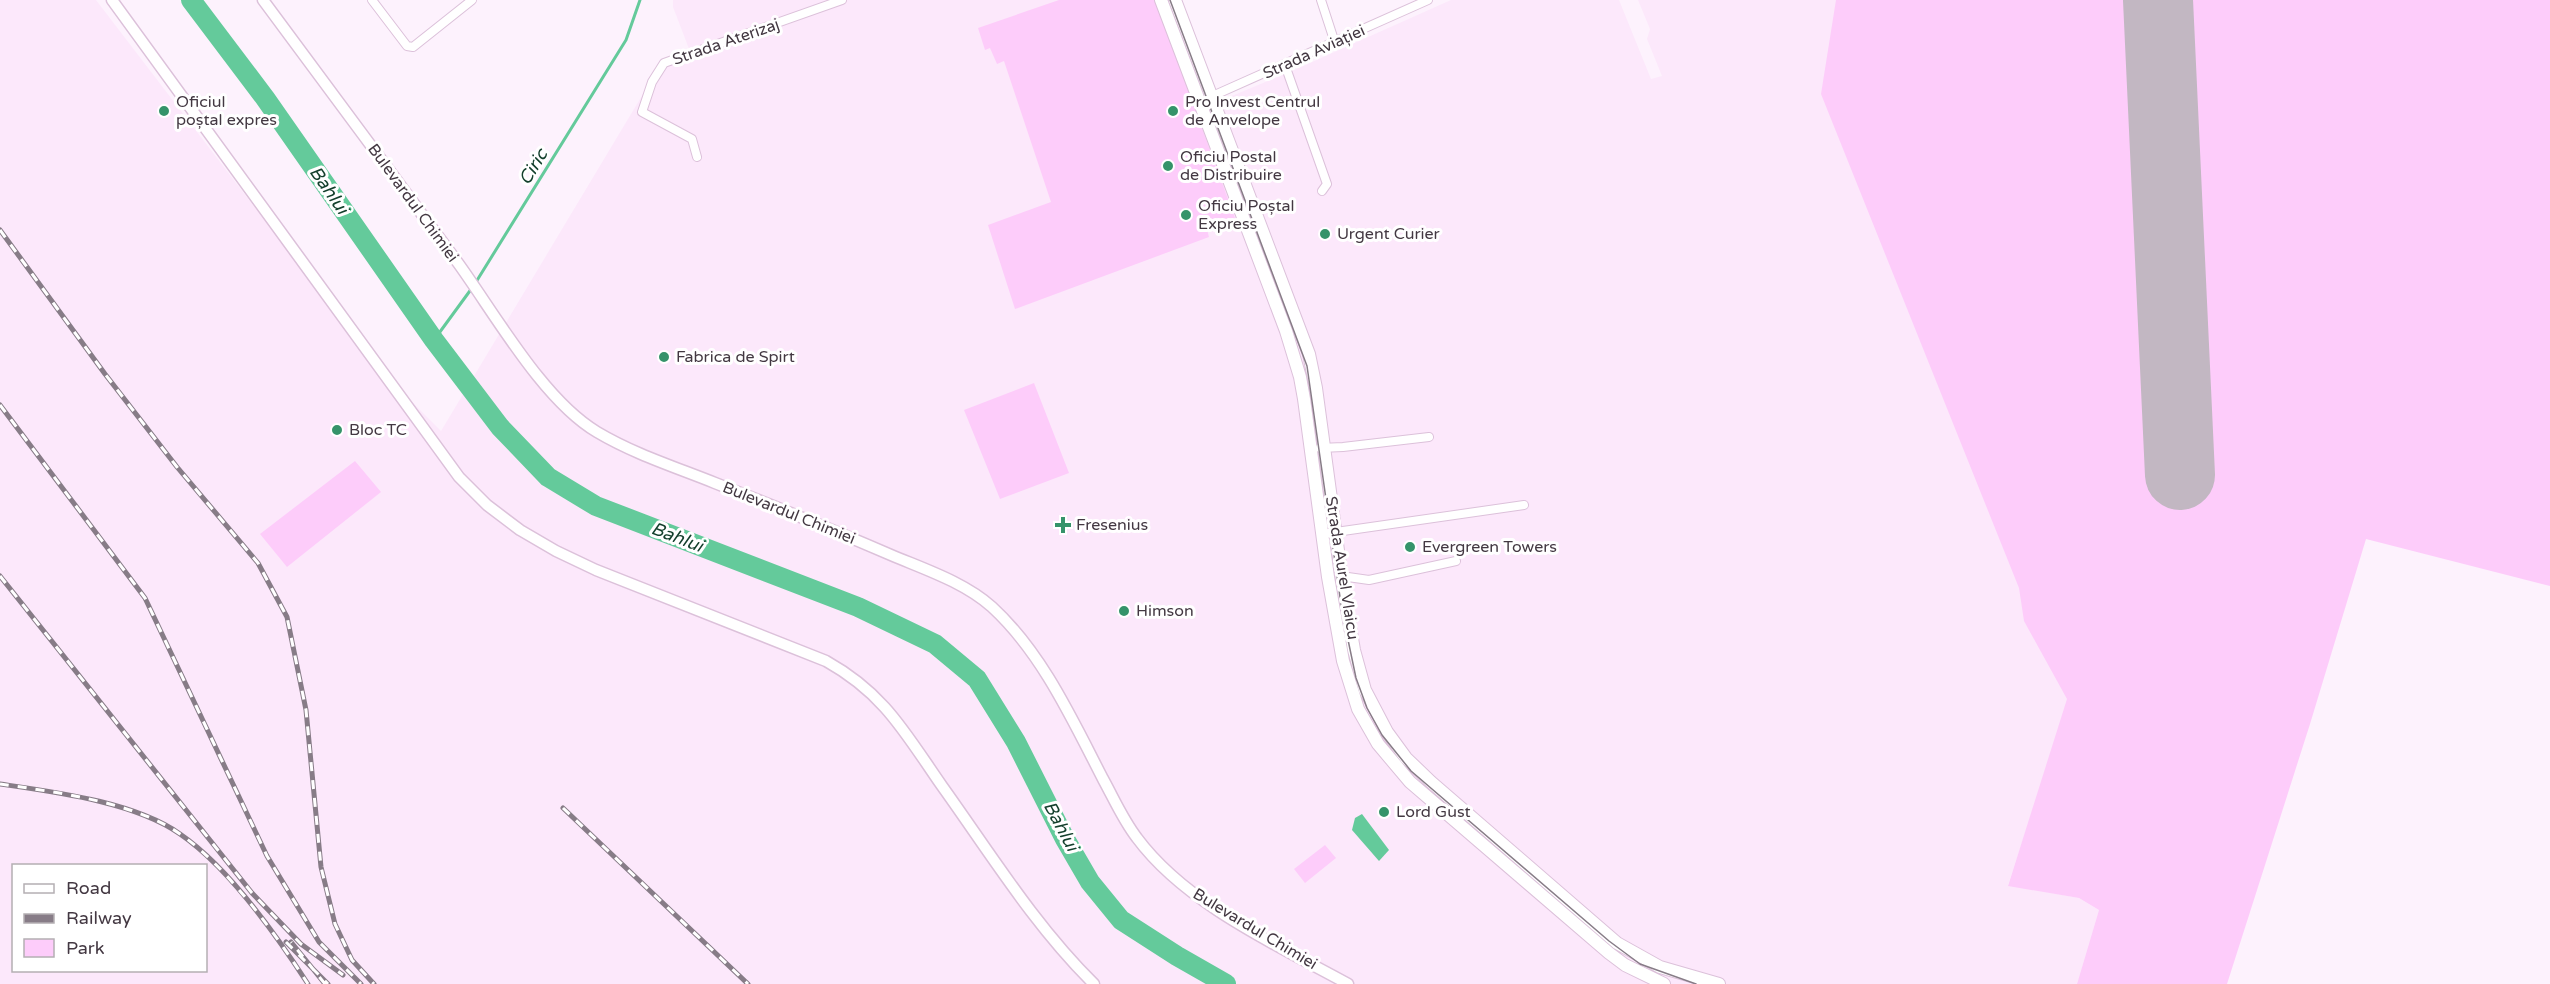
<svg xmlns="http://www.w3.org/2000/svg" width="2550" height="984" font-family="'Varela Round',sans-serif">
  <style>
    .built { fill: #fce8fb; fill-rule: evenodd }
    .green { fill: #fdccfa }
    .water { fill: #64ca9b }
    .lines { fill: none; stroke-linecap: round; stroke-linejoin: round }
    .stream { stroke: #64ca9b; stroke-width: 3 }
    .river { stroke: #64ca9b; stroke-width: 20 }
    .runway { stroke: #c2b7c2; stroke-width: 70 }
    .minor-casing { stroke: #dcc1da; stroke-width: 10 }
    .tertiary-casing { stroke: #dcc1da; stroke-width: 13 }
    .secondary-casing { stroke: #dcc1da; stroke-width: 14 }
    .minor { stroke: #fff; stroke-width: 8 }
    .tertiary { stroke: #fff; stroke-width: 10 }
    .secondary { stroke: #fff; stroke-width: 12 }
    .tram { stroke: #877c87; stroke-width: 1.5 }
    .rail-casing { stroke: #877c87; stroke-width: 5 }
    .rail { stroke: #fff; stroke-width: 3; stroke-dasharray: 9; stroke-linecap: butt }
    .poi-dot { fill: #35936a; stroke: #fff; stroke-width: 2 }
    .labels { text-anchor: middle; dominant-baseline: central; stroke-width: 6; stroke-linejoin: round; paint-order: stroke }
    .street-label { font-size: 16px; fill: #433842; stroke: #fff }
    .poi-label { font-size: 16px; fill: #433842; stroke: #fff; text-anchor: start }
    .water-label { font-size: 18px; font-style: italic; fill: #14402d; stroke: #fff }
  </style>
  <rect width="100%" height="100%" fill="#fdf2fd"/>
  <path class="built" d="M0,0H96L377,367L441,431L661,64L691,54L673,7V0H1160L1197,107L1227,98L1292,71L1451,0H1619L1651,79L1662,76L1647,39L1650,29L1638,0H2550L2034,806L2008,885L2079,898L2099,910L2077,984H0ZM14,866H206V970H14Z"/>
  <path class="green" d="M1059,0H1155L1235,218L1207,229L1209,237L1015,309L988,225L1051,202L1004,61L997,64L990,48L985,50L978,28Z
    M1836,0H2550V586L2366,539L2310,724L2227,984H2077L2099,910L2079,898L2008,886L2067,699L2024,621L2019,588L1821,94Z
    M1034,383L1069,473L1000,499L964,410Z
    M355,461L381,492L287,567L260,534Z
    M1325,845L1336,858L1305,883L1294,869Z"/>
  <path class="water" d="M1362,814L1389,850L1379,861L1352,830L1355,818Z"/>
  <g class="lines">
    <path class="stream" d="M476,282L626,40L640,0
      M434,340L472,288"/>
    <path class="river" d="M191,0L265,98L434,340L500,427L548,477L596,506L858,607L935,644L977,679L1016,742L1065,839L1090,882L1121,920L1177,956L1226,984"/>
    <path class="runway" d="M2158,0L2180,475"/>
    <g class="minor-casing">
      <path id="minor" d="M372,0L407,46L413,47L472,0
        M1321,0L1335,43
        M1285,65L1327,184L1322,191
        M1208,98L1428,0
        M697,157L692,139L642,112L652,82L664,63L842,0
        M1320,448L1343,447L1429,437
        M1322,534L1524,505
        M1341,576L1369,580L1456,561"/>
    </g>
    <g class="tertiary-casing">
      <path id="tertiary" d="M112,0L459,477L487,505L520,530L556,551L596,570L826,661C885,694 905,733 942,786C990,853 1035,926 1094,984
        M263,0C328,88 393,175 458,263C495,314 543,400 597,432C634,454 675,467 715,483C774,506 833,530 891,555C924,569 964,582 992,607C1042,653 1072,719 1103,779C1114,799 1123,820 1137,838C1186,904 1277,945 1348,984"/>
    </g>
    <g class="secondary-casing">
      <path id="secondary" d="M1161,0L1286,331L1300,377L1304,399L1328,577L1343,661L1358,709L1378,744L1410,782L1609,953L1625,965L1664,984
        M1175,0L1309,354L1316,388L1342,580L1354,650L1365,690L1387,732L1406,758L1431,782L1617,943L1660,967L1719,984"/>
    </g>
    <use href="#minor" class="minor"/>
    <use href="#tertiary" class="tertiary"/>
    <use href="#secondary" class="secondary"/>
    <path class="tram" d="M1170,0L1307,366L1342,611L1356,678L1367,708L1382,735L1411,771L1609,941L1640,964L1696,984"/>
    <g class="rail-casing">
      <path id="rail" d="M0,230L105,374L177,467L258,563L287,617L306,710L321,867L335,924L352,960L374,984
        M0,405L145,598L267,856L319,942L361,984
        M0,576L252,893L301,944L343,975
        M0,784C55,792 135,802 180,834C227,866 277,936 308,984
        M563,808L748,984
        M286,942L313,969L291,942
        M325,984L313,969L328,984"/>
    </g>
    <use href="#rail" class="rail"/>
  </g>
  <g class="poi-dot">
    <circle cx="164" cy="111" r="6"/>
    <circle cx="1173" cy="111" r="6"/>
    <circle cx="1168" cy="166" r="6"/>
    <circle cx="1186" cy="215" r="6"/>
    <circle cx="1325" cy="234" r="6"/>
    <circle cx="664" cy="357" r="6"/>
    <circle cx="337" cy="430" r="6"/>
    <path d="M1060 516h6v6h6v6h-6v6h-6v-6h-6v-6h6z"/>
    <circle cx="1410" cy="547" r="6"/>
    <circle cx="1124" cy="611" r="6"/>
    <circle cx="1384" cy="812" r="6"/>
  </g>
  <g class="labels">
    <g class="street-label">
      <text transform="translate(726 42) rotate(-19)">Strada Aterizaj</text>
      <text transform="translate(1314 52) rotate(-24)">Strada Aviației</text>
      <text transform="translate(413 203) rotate(54)">Bulevardul Chimiei</text>
      <text transform="translate(789 513) rotate(22)">Bulevardul Chimiei</text>
      <text transform="translate(1342 568) rotate(81)">Strada Aurel Vlaicu</text>
      <text transform="translate(1255 929) rotate(31)">Bulevardul Chimiei</text>
    </g>
    <g class="poi-label">
      <text x="176" y="102">Oficiul<tspan x="176" dy="18">poștal expres</tspan></text>
      <text x="1185" y="102">Pro Invest Centrul<tspan x="1185" dy="18">de Anvelope</tspan></text>
      <text x="1180" y="157">Oficiu Postal<tspan x="1180" dy="18">de Distribuire</tspan></text>
      <text x="1198" y="206">Oficiu Poștal<tspan x="1198" dy="18">Express</tspan></text>
      <text x="1337" y="234">Urgent Curier</text>
      <text x="676" y="357">Fabrica de Spirt</text>
      <text x="349" y="430">Bloc TC</text>
      <text x="1076" y="525">Fresenius</text>
      <text x="1422" y="547">Evergreen Towers</text>
      <text x="1136" y="611">Himson</text>
      <text x="1396" y="812">Lord Gust</text>
    </g>
    <g class="water-label">
      <text transform="translate(533 167) rotate(-59)">Ciric</text>
      <text transform="translate(329 190) rotate(55)">Bahlui</text>
      <text transform="translate(677 537) rotate(21)">Bahlui</text>
      <text transform="translate(1061 826) rotate(62)">Bahlui</text>
    </g>
  </g>
  <rect x="12" y="864" width="195" height="108" fill="#ffffff" stroke="#b4afb3" stroke-width="1.5"/>
  <rect x="24" y="884" width="30" height="9" fill="#ffffff" stroke="#b4afb3" stroke-width="1.5"/>
  <text x="66" y="894" font-size="18" fill="#433842">Road</text>
  <rect x="24" y="914" width="30" height="9" fill="#877c87" stroke="#b4afb3" stroke-width="1.5"/>
  <text x="66" y="924" font-size="18" fill="#433842">Railway</text>
  <rect x="24" y="939" width="30" height="18" fill="#fdccfa" stroke="#b4afb3" stroke-width="1.5"/>
  <text x="66" y="954" font-size="18" fill="#433842">Park</text>
</svg>
